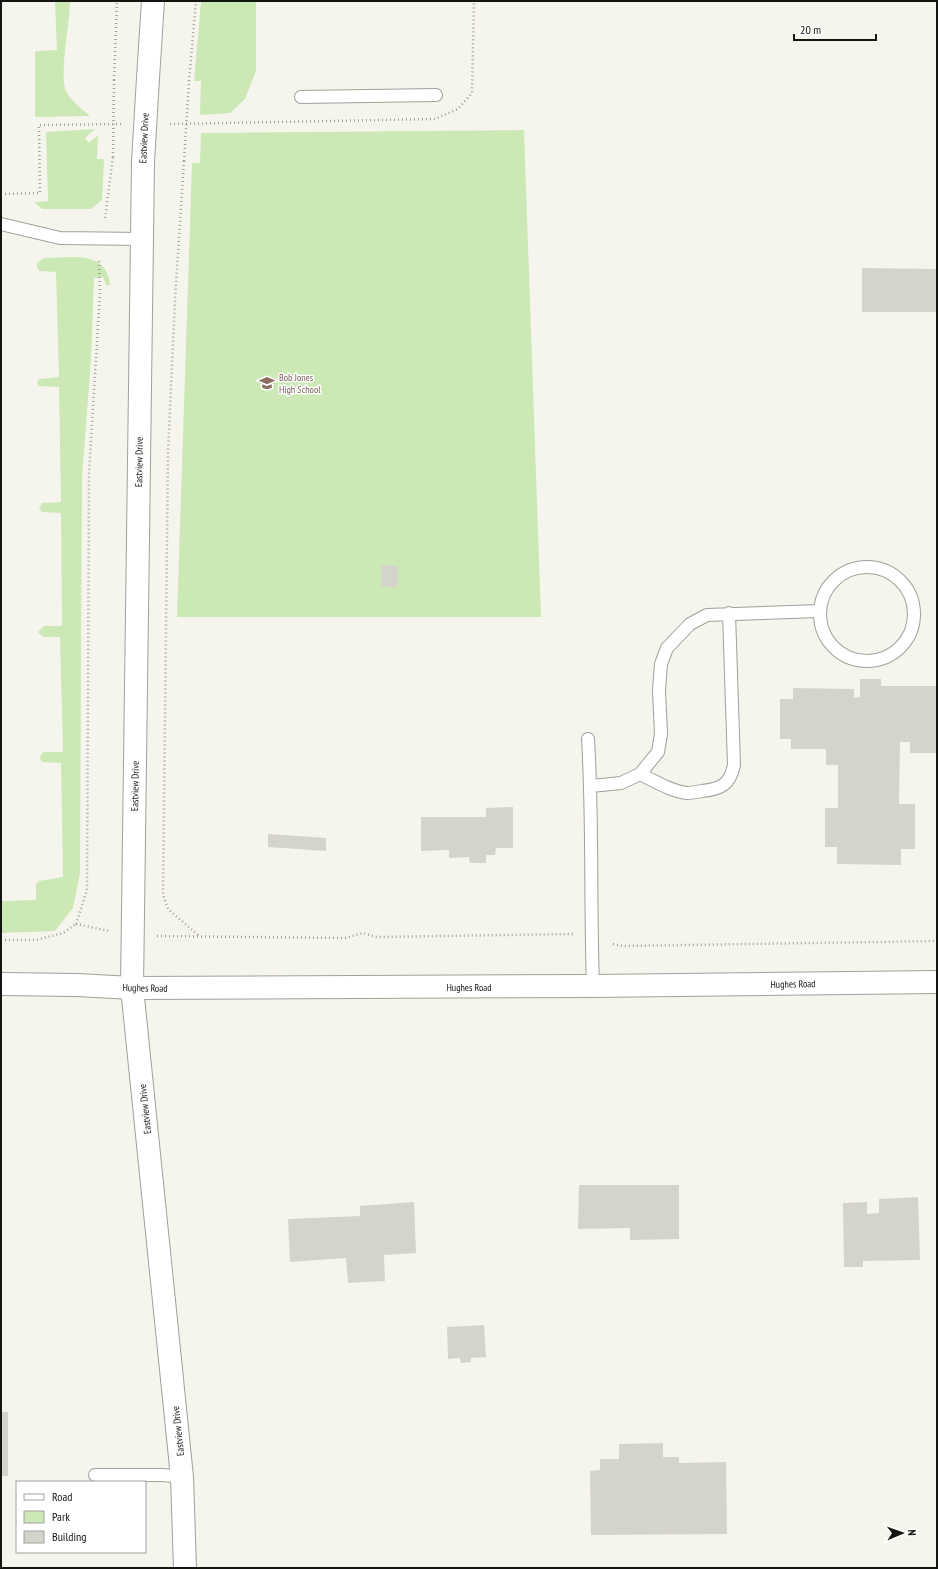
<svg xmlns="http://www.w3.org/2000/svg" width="938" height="1569" font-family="'PT Sans Narrow',sans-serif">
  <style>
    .green { fill: #cce8b5 }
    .building { fill: #d5d4cc }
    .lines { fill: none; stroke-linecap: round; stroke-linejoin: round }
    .lane-casing { stroke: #a1a099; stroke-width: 14 }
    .secondary-casing { stroke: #a1a099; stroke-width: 24 }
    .path { stroke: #a1a09a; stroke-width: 2.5; stroke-dasharray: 1 3; stroke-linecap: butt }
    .lane { stroke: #fff; stroke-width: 12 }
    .secondary { stroke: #fff; stroke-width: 22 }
    .secondary-bridge-casing { stroke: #a1a099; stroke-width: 24; stroke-linecap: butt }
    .path-bridge { stroke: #a1a09a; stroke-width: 2.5; stroke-dasharray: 1 3; stroke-linecap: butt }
    .secondary-bridge { stroke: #fff; stroke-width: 22 }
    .labels { text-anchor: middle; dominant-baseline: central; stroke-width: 3; stroke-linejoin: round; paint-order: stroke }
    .street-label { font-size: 10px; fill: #141411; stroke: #fff }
    .education-label { font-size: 10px; fill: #785e54; stroke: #fff; text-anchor: start }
  </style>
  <rect width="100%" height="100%" fill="#f6f5ed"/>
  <path class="green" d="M55,1H70C70,21 59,76 66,91C71,101 82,109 90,116L35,117V53L36,51L57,50Z
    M201,1H256V71L245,99L230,113L200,115L201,81H194Z
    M95,129L85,138L89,143L98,135L97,159H104L102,200L91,209H42L34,202L48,201L46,132Z
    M524,130L541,617H177L192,163H200L201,133Z
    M44,258C70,258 107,249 110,285H106L103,277L94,278L91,360L82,477L80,873L73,908L55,931L1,933V901L36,900V884L39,881L63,877L61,763L42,762L40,758L41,754L44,752H63L60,637H43L38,632L44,626H62L61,513L42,512L39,509L42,503L61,502L59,387L39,386L37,383L39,379L59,377L56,272L39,271L37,267V263Z"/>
  <path class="building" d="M862,268L937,269V312H862Z
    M381,565L398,566V587H381Z
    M860,679H881V686H937V753H910V742H900L899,804H915V849H901V865L837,864V847H825V808H838V765H826V749H791V739H780V699H793V688L854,689V698L860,697Z
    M513,807V848H496L495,855H486V863H470L469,857L449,858V850L421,851V817H486V808Z
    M268,834L326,838V851L268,847Z
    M579,1185H679V1239L630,1240V1228L578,1229Z
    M918,1197L920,1260L863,1261V1267H844L843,1203L867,1202V1214L879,1213V1199Z
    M414,1202L416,1253L384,1255L385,1281L348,1283L346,1258L290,1262L288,1219L360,1216V1206Z
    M484,1325L486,1357L471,1358V1362L461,1363L460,1358L448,1359L447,1327Z
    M1,1412H8V1476H1Z
    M663,1443V1457H679V1463L726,1462L727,1534L591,1535L590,1471L600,1470V1459H619V1444Z"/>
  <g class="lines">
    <g class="lane-casing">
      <path id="lane" d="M301,97L436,95
        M1,224L60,238L142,239
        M820 614a47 47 0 1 1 94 0a47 47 0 1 1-94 0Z
        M588,739C593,822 590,904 593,986
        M640,774C655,781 670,791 687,793C691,793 697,792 702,791C722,789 730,784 734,765L729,613
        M591,786L621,783L640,774L658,752L661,734L659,690L661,664L667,648L690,624L707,615L820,611
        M95,1475H163L182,1477"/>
    </g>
    <g class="secondary-casing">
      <path id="secondary" d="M148,78L153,1
        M143,162L132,988L182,1477L185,1568
        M1,984L77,985L132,988L593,986L937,982"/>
    </g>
    <path class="path" d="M114,80L117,1
      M189,81L196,1
      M170,124L435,119L458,109L472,93L474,1
      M184,161L175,300L168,452L163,895L168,909L198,935
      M1,194L40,193L39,125L121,124
      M105,218L113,157
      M76,924L109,931
      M76,924L87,890L89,473L100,293L99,259
      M157,936L345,938L363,933L377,937L573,934
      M1,940H36L63,933L76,924
      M613,944L623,946L937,941"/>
    <use href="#lane" class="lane"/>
    <use href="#secondary" class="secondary"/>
    <g class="secondary-bridge-casing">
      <path id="secondary-bridge" d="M143,162L148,78"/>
    </g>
    <path class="path-bridge" d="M113,157L114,80
      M184,161L189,81"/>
    <use href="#secondary-bridge" class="secondary-bridge"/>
  </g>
  <defs>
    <g id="school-bare" transform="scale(1.2)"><path d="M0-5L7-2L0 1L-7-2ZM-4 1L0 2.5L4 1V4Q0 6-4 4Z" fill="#8d6e63" stroke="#fff" stroke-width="2.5" paint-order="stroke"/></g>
  </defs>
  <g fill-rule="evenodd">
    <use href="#school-bare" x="267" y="383"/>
  </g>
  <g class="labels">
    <g class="street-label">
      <text transform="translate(144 138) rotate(-87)">Eastview Drive</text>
      <text transform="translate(139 462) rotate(-89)">Eastview Drive</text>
      <text transform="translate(135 786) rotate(-89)">Eastview Drive</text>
      <text transform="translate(793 984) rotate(-1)">Hughes Road</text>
      <text x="469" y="987">Hughes Road</text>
      <text transform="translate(145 988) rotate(1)">Hughes Road</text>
      <text transform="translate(145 1109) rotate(-96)">Eastview Drive</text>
      <text transform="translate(178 1431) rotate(-96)">Eastview Drive</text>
    </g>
    <g class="education-label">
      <text x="279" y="377">Bob Jones<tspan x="279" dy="12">High School</tspan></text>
    </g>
  </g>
  <rect width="938" height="1569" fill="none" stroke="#141411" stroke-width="4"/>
  <rect x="16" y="1481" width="130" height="72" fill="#ffffff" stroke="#a1a1a0"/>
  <rect x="24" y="1494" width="20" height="6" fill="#ffffff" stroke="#a1a1a0"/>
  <text x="52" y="1501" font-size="12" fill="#141411">Road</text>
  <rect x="24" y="1511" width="20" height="12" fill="#cce8b5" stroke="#a1a1a0"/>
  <text x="52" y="1521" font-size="12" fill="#141411">Park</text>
  <rect x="24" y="1531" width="20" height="12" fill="#d5d4cc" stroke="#a1a1a0"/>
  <text x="52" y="1541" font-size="12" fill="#141411">Building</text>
  <g transform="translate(902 1533) rotate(88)" stroke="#ffffff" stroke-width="3" paint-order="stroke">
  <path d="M0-3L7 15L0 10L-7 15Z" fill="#141411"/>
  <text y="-6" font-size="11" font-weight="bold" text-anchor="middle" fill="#141411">N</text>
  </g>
  <path d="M794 34v6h82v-6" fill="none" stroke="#141411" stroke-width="2"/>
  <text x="800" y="34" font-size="12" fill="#141411" stroke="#ffffff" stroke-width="3" paint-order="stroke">20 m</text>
</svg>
